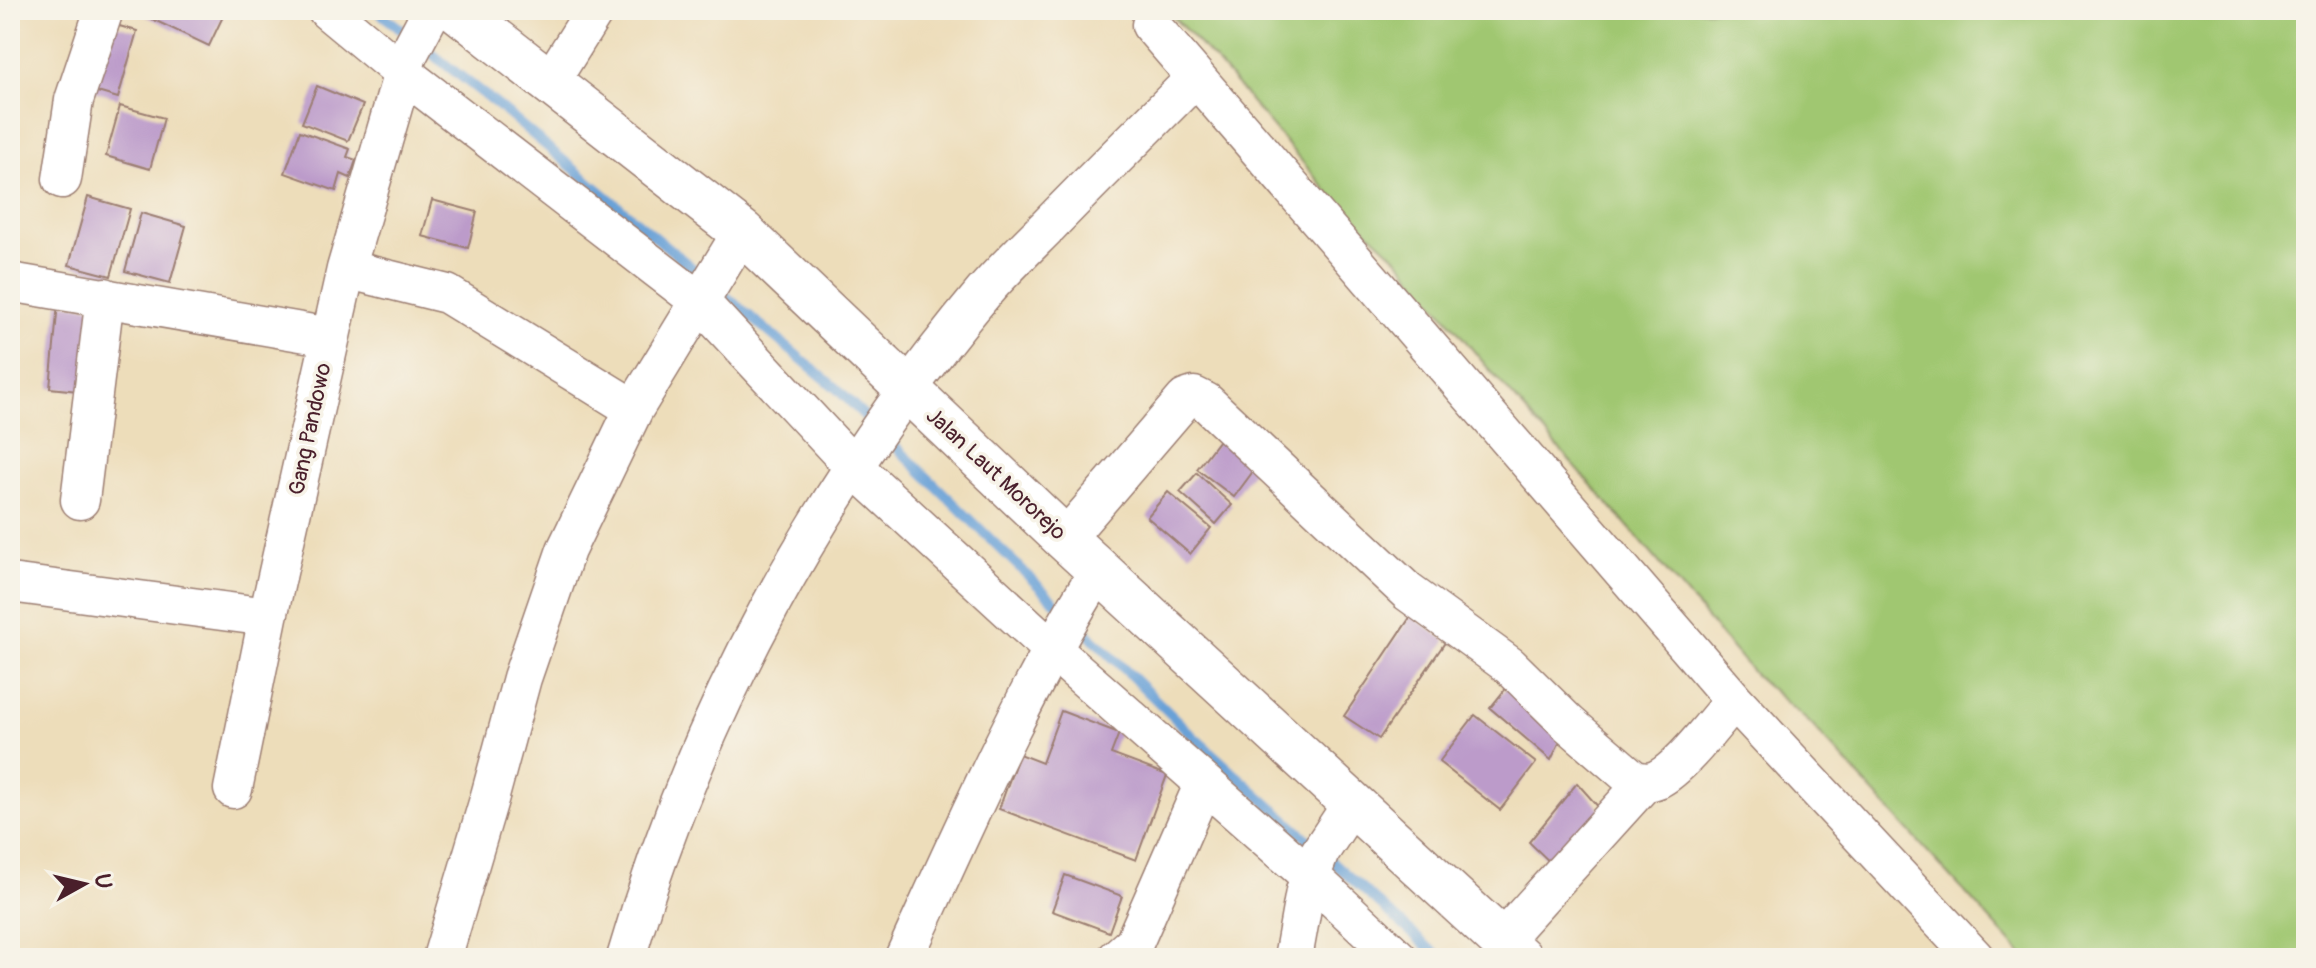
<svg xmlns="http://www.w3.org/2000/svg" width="2316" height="968" font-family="Pangolin,sans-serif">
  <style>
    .green { fill: #a0c771; stroke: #75734e; stroke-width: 2 }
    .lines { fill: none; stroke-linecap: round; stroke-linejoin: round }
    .stream { stroke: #69a1d7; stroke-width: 10 }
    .building { fill: #bc9bca }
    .minor-casing { stroke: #9c7e72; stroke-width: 41 }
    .tertiary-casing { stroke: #9c7e72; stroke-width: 47 }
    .minor { stroke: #fff; stroke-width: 38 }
    .tertiary { stroke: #fff; stroke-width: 44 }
    .labels { text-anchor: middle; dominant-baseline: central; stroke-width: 7; stroke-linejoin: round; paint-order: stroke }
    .street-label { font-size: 22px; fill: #4a1f2b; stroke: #f7f3e8 }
  </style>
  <rect width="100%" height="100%" fill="#f7f3e8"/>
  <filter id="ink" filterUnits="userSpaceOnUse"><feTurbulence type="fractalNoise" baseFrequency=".0125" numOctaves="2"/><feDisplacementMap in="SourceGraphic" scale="16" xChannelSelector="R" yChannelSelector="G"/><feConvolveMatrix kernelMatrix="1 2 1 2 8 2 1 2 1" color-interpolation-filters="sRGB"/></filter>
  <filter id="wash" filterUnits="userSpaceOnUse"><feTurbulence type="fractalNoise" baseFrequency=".006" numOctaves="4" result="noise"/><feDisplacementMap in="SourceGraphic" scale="32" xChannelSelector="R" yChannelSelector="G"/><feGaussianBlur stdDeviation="1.8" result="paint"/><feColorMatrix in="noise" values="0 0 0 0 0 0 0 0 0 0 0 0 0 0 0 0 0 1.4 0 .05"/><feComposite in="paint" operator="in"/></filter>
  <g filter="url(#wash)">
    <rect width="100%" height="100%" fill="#edddba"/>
    <path class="green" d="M1166,10H2306V958H2025L1810,723L1755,675L1639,539L1487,367L1398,259L1339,205L1219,64Z"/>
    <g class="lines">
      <path class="stream" d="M376,10L410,36
        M422,46L495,103L837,389L1064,611
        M1076,622L1196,739L1315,846
        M1327,857L1440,958"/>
    </g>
    <g id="blocks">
      <path class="building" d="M133,10H226L209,46Z
        M105,22L137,31L118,98L87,89Z
        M317,86L363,105L348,141L302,123Z
        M120,106L164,118L150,169L106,156Z
        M300,131L350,149L347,157L356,160L350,178L341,174L336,191L285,173Z
        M88,197L130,209L111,276L69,265Z
        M432,200L477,212L468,248L422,236Z
        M141,213L186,226L170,283L125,271Z
        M58,303L97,308L88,392L50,388Z
        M1225,432L1254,470L1234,497L1197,469Z
        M1197,473L1232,505L1216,524L1180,492Z
        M1168,492L1211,528L1190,554L1147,517Z
        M1411,616L1446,641L1379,739L1344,716Z
        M1507,687L1563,735L1551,760L1490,708Z
        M1061,711L1119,733L1111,754L1167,775L1136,860L999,809L1019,754L1042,763Z
        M1475,715L1536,763L1500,810L1439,762Z
        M1577,783L1602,811L1557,869L1529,842Z
        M1065,875L1122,896L1109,932L1052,911Z"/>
    </g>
  </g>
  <g filter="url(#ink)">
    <use href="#blocks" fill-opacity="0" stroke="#9c7e72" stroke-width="2"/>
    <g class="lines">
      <g class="minor-casing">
        <path id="minor" d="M327,10L403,73L699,301L854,467L1053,650L1311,877L1398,958
          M1151,25L1734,700L1975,958
          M550,82L595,10
          M62,179L74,100L104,10
          M346,269L447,294L634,409
          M10,282L330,337
          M80,500L105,297
          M1065,539L1185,399L1194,396L1206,402L1408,592L1510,666L1569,724L1633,779C1642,782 1649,783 1658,779C1681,768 1716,721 1734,700
          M10,583L268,617
          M233,789L268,617L346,269L408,55L432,10
          M1501,941L1644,783
          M442,958L490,796L522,678L566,550L634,409L742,232
          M626,958C697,712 820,488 984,292C1004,269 1026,248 1047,227C1096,176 1147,127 1196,77
          M904,958C964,827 1022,693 1099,570
          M1117,958L1134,943L1204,783
          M1293,958L1305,891L1320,852L1353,802"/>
      </g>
      <g class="tertiary-casing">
        <path id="tertiary" d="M457,10L742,232L1065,539L1520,958"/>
      </g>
      <use href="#minor" class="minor"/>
      <use href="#tertiary" class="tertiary"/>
    </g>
  </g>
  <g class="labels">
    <g class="street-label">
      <text transform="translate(310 429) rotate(-78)">Gang Pandowo</text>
      <text transform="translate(996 474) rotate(43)">Jalan Laut Mororejo</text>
    </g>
  </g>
  <rect width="2316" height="968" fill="none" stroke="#f7f3e8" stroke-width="40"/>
  <g transform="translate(84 884) rotate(82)" stroke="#f7f3e8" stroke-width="6" paint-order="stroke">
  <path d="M0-6L14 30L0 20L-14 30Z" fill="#4a1f2b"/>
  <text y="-12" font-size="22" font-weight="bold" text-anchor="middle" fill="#4a1f2b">U</text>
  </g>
</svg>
